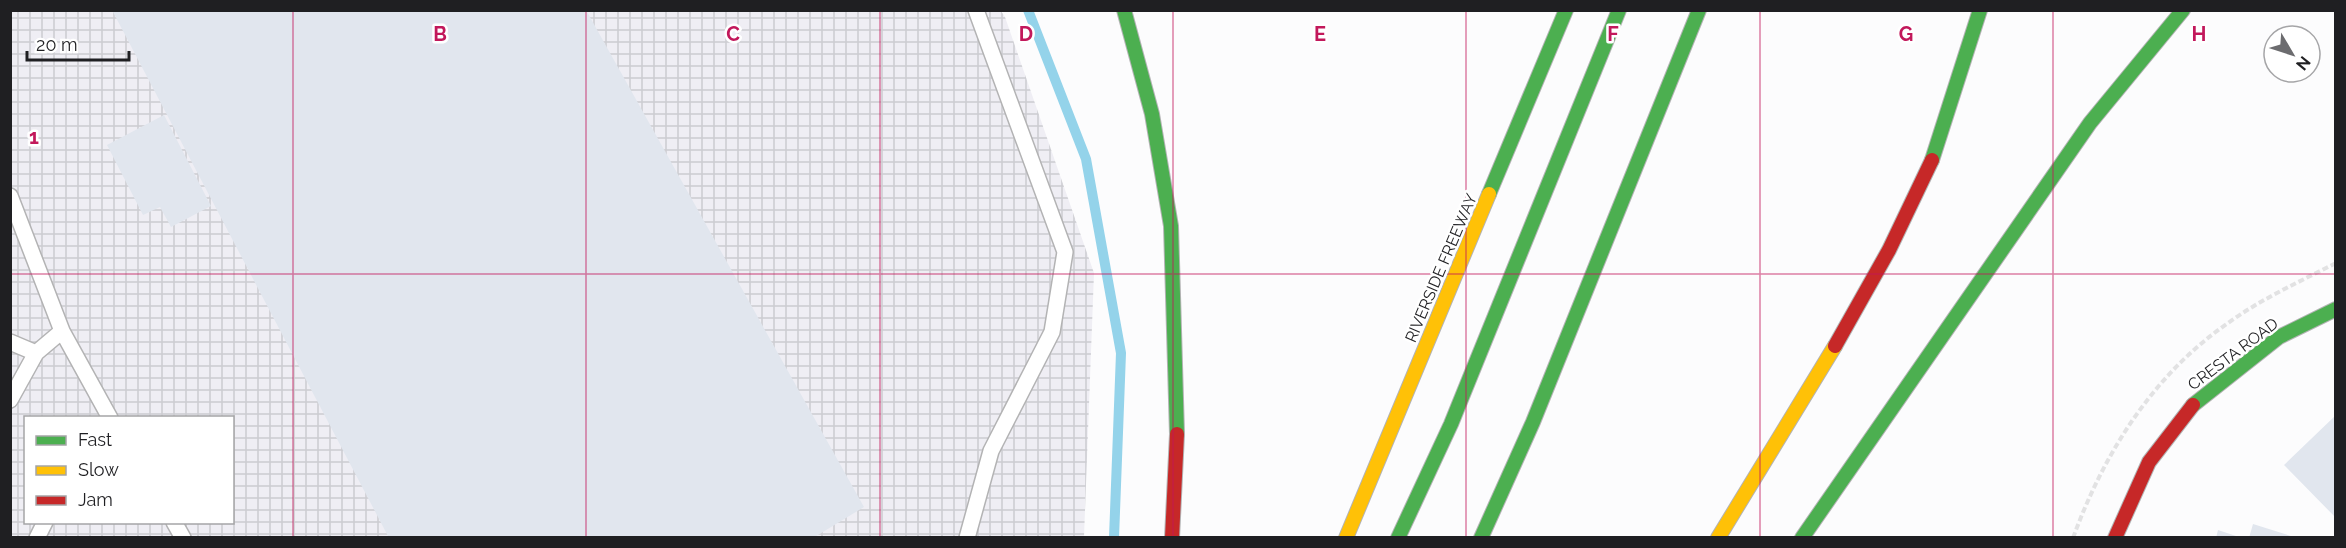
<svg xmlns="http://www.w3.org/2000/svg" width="2346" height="548" font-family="Raleway,sans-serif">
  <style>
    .industrial { fill: url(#industrial-grid); fill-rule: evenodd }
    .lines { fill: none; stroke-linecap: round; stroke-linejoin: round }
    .stream { stroke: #94d3ea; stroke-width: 10 }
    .building { fill: #e1e6ee }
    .lane-casing { stroke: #b3b3b4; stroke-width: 18 }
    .fast-casing { stroke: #b3b3b4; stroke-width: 16 }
    .slow-casing { stroke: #b3b3b4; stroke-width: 16 }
    .jam-casing { stroke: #b3b3b4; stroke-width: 16 }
    .path { stroke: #e2e2e3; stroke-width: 4; stroke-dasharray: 6 3; stroke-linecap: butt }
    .lane { stroke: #fff; stroke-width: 15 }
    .fast { stroke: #4caf50; stroke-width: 14 }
    .slow { stroke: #ffc107; stroke-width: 14 }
    .jam { stroke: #c62828; stroke-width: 14 }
    .grid { fill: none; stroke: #c2185b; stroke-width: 1.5; stroke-opacity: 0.55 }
    .labels { text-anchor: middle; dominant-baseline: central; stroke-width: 5; stroke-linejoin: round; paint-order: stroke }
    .street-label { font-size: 16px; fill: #1f1f22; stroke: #fff }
    .grid-label { font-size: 20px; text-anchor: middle; font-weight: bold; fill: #c2185b; stroke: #fff; stroke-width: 5; stroke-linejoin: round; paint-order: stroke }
  </style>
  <defs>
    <pattern id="industrial-grid" width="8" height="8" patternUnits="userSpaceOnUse" patternTransform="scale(1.5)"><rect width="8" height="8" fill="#efeef4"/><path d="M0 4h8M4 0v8" fill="none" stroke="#ccccd1"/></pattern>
  </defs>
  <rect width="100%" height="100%" fill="#fcfcfd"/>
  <path class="industrial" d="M10,11H1001L1005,17L1094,273L1084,537H11ZM26,418H232V522H26Z"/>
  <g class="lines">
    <path class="stream" d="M1028,10L1086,159L1121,353L1114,538"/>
  </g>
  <path class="building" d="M112,10H586L864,507L813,538H389Z
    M164,115L211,206L171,227L160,207L143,215L107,145Z
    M2336,415V518L2284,465Z
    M2253,524L2294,537V538H2249Z
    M2218,530L2239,537V538H2216Z"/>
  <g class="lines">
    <g class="lane-casing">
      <path id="lane" d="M10,196L62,331L36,353L10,400
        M62,331L110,418
        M10,342L36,353
        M174,522L183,538
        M37,538L45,522
        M967,538L991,451L1052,332L1065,252L976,10"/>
    </g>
    <g class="fast-casing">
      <path id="fast" d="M1124,10L1152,114L1171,226L1177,434
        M1932,160L1980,10
        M1489,194L1566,10
        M2193,405L2279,337L2336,309
        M1398,538L1451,424L1619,10
        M1481,538L1533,422L1699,10
        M1802,538L2090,123L2183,10"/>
    </g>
    <g class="slow-casing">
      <path id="slow" d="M1346,538L1489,194
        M1718,538L1835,346"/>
    </g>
    <g class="jam-casing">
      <path id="jam" d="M1835,346L1889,250L1932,160
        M1172,538L1177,434
        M2115,538L2149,462L2193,405"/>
    </g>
    <path class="path" d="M2073,538C2104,453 2153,375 2228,323C2261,299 2299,282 2336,263"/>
    <use href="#lane" class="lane"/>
    <use href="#fast" class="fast"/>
    <use href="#slow" class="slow"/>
    <use href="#jam" class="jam"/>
  </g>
  <path class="grid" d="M293,10V538M586,10V538M880,10V538M1173,10V538M1466,10V538M1760,10V538M2053,10V538M10,274H2336"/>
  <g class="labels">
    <g class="street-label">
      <text transform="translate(1441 268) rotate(-67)">RIVERSIDE FREEWAY</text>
      <text transform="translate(2233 354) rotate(-37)">CRESTA ROAD</text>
    </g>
  </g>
  <g class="grid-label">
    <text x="440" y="41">B</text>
    <text x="733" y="41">C</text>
    <text x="1026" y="41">D</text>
    <text x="1320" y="41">E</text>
    <text x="1613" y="41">F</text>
    <text x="1906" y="41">G</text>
    <text x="2199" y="41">H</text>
    <text x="34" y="144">1</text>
  </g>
  <rect width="2346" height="548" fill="none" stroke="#1f1f22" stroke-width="24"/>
  <rect x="24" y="416" width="210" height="108" fill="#ffffff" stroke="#a5a5a7" stroke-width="1.5"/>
  <rect x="36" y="436" width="30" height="9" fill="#4caf50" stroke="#a5a5a7" stroke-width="1.5"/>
  <text x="78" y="446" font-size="18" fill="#1f1f22">Fast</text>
  <rect x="36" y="466" width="30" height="9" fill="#ffc107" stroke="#a5a5a7" stroke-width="1.5"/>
  <text x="78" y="476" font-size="18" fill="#1f1f22">Slow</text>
  <rect x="36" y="496" width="30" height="9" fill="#c62828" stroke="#a5a5a7" stroke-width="1.5"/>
  <text x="78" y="506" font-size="18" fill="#1f1f22">Jam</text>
  <g transform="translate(2292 54) rotate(129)"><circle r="28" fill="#ffffff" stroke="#a5a5a7" stroke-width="1.5"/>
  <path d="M0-4.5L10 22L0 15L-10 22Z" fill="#6c6c6f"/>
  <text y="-9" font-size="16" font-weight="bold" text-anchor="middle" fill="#1f1f22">N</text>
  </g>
  <path d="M27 51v9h102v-9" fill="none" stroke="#1f1f22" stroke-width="3"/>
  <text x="36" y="51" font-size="18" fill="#1f1f22" stroke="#ffffff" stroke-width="4.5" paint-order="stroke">20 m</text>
</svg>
